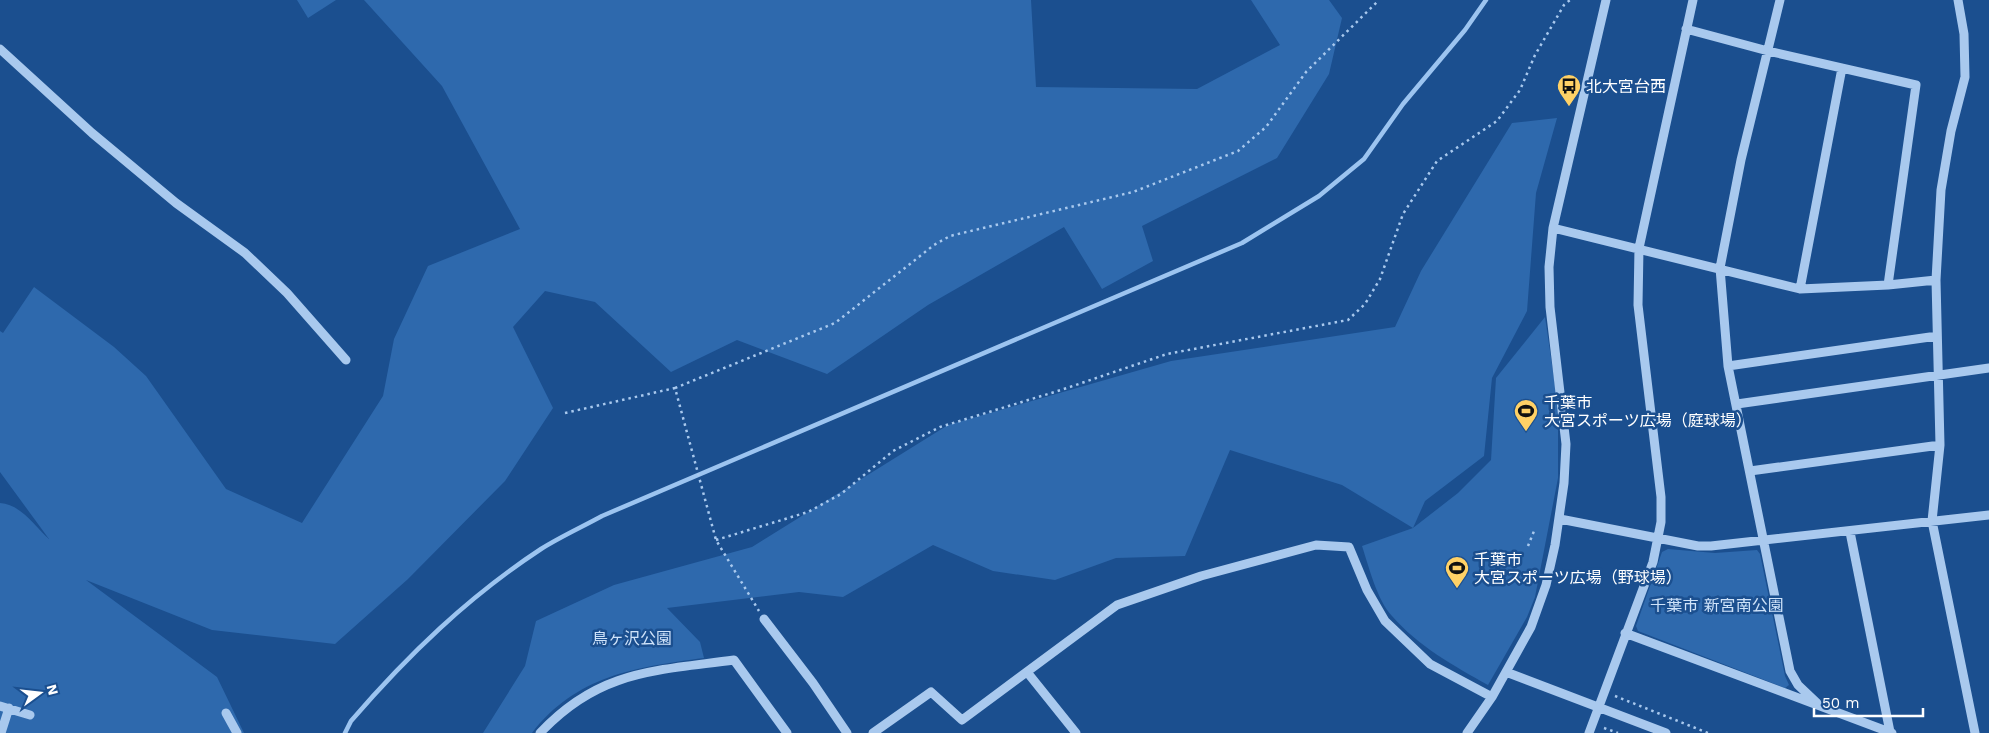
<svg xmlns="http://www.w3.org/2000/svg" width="1989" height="733" font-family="'Work Sans','Noto Sans JP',sans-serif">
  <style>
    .green { fill: #2e69ad }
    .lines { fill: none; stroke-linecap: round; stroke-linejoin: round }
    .stream { stroke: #9cc4f0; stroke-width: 4.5 }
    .path { stroke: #a9c9ee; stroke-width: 2.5; stroke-dasharray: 2.5 4; stroke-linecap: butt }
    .minor { stroke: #a9c9ee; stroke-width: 9 }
    .labels { text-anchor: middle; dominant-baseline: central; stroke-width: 5; stroke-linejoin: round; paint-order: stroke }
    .poi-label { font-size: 16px; fill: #fff; stroke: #1b4f8f; text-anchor: start }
    .park-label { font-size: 16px; fill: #cfe3fa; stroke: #1b4f8f }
  </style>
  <rect width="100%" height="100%" fill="#1b4f8f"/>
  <path class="green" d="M297,0H336L308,18Z
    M364,0H1031L1036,87L1197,89L1280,45L1251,0H1329L1342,18L1329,74L1277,158L1142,226L1153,261L1102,289L1064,227L928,305L827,374L737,340L671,372L595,302L545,291L513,327L553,408L505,481L408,579L335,644L212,630L86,580L217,677L244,733H0V503C21,504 35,527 49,539L0,472V331L3,333L34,287L114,347L146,376L226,489L302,523L383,396L394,339L428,266L520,229L442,86Z
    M1557,118L1536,193L1527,311L1492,378L1484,456L1425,501L1413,528L1458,493L1491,460L1496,378L1545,317L1558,405V478L1535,597L1527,617L1488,685C1454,666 1418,646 1392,616C1377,600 1369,567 1362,546L1413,528L1342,485L1230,450L1185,556L1116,558L1055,580L993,571L933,545L843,597L799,592L667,608L700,642L704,658C635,667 576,676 532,733H483L525,666L536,621L614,585L752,547L948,425L1171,361L1395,327L1421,271L1512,123Z
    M1668,549L1715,553L1757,550L1760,554L1785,676L1789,685L1785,688L1638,631L1636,626L1662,552Z"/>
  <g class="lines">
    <path class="stream" d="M345,733L351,721C408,655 468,597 541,549C560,537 582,527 602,516L1242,243L1319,196L1364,159L1403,104L1465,30L1486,0"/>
    <path class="path" d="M675,388L835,323L934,245L950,236L1133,192L1238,151L1266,127L1306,72L1379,0
      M565,413L675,388L716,540L759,611
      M716,540L808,512L841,494L893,451L940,427L1061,390L1167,354L1348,320L1365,304L1380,279L1403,214L1437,161L1497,121L1520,90L1535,55L1564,5L1570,0
      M1528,546L1534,531
      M1615,696L1708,733
      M1604,728L1618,733"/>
    <path class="minor" d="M1780,0L1741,160L1720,268L1728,366L1790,671L1798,685L1817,703
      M1958,0L1964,34L1965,77L1951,131L1941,190L1936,280L1940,445L1932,521L1975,733
      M1686,29L1768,51L1916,85L1888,285
      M0,49L92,133L176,203L245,253L287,293L346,360
      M1553,228L1800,289L1888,285L1936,280
      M1800,289L1842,68
      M1728,366L1937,336
      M1737,404L1989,368
      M1750,471L1940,445
      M1560,519L1698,546H1711L1989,515
      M1850,532L1890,732
      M764,619L813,683L847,733
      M1625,633L1892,733
      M1027,672L1076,733
      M1506,672L1666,733
      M0,706L30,715
      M226,713L237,733
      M1,733L9,708
      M540,733C599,670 654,671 734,660L787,733
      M873,733L931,692L962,720L1117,605L1201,576L1316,545L1349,547L1367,590L1385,621L1430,664L1492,697
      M1467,733L1492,697L1531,627L1546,585L1555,545L1564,483L1566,444L1550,307L1549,267L1553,228L1606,0
      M1589,733L1653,562L1661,522V497L1638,305L1639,248L1693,0"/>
  </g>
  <defs>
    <g id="bus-pin" transform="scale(1.25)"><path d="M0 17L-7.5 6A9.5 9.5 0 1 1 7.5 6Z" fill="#ffd166" stroke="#1b4f8f"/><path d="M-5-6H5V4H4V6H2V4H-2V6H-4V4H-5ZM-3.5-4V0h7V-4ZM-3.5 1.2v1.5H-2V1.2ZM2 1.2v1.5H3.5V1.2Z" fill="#111"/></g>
    <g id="stadium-pin" transform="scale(1.25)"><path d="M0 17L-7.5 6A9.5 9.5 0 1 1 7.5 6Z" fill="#ffd166" stroke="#1b4f8f"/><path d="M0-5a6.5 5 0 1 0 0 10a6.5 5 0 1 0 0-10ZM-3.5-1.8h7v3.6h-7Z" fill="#111"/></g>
  </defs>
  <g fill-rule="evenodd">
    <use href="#bus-pin" x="1569" y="86"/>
    <use href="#stadium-pin" x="1526" y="411"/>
    <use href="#stadium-pin" x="1457" y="568"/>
  </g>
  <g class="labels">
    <g class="poi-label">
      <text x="1586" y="86">北大宮台西</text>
      <text x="1544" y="402">千葉市<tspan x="1544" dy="18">大宮スポーツ広場（庭球場）</tspan></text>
      <text x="1474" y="559">千葉市<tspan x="1474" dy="18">大宮スポーツ広場（野球場）</tspan></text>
    </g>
    <g class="park-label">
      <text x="1717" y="605">千葉市 新宮南公園</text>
      <text x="632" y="638">鳥ヶ沢公園</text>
    </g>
  </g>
  <g transform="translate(40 693) rotate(75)" stroke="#1b4f8f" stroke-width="4" paint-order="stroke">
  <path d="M0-4L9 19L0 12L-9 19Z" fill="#ffffff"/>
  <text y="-8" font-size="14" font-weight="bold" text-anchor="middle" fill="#ffffff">N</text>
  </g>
  <path d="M1814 708v8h109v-8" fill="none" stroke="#ffffff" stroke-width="2.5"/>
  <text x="1822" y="708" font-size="15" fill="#ffffff" stroke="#1b4f8f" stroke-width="4" paint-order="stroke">50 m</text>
</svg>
